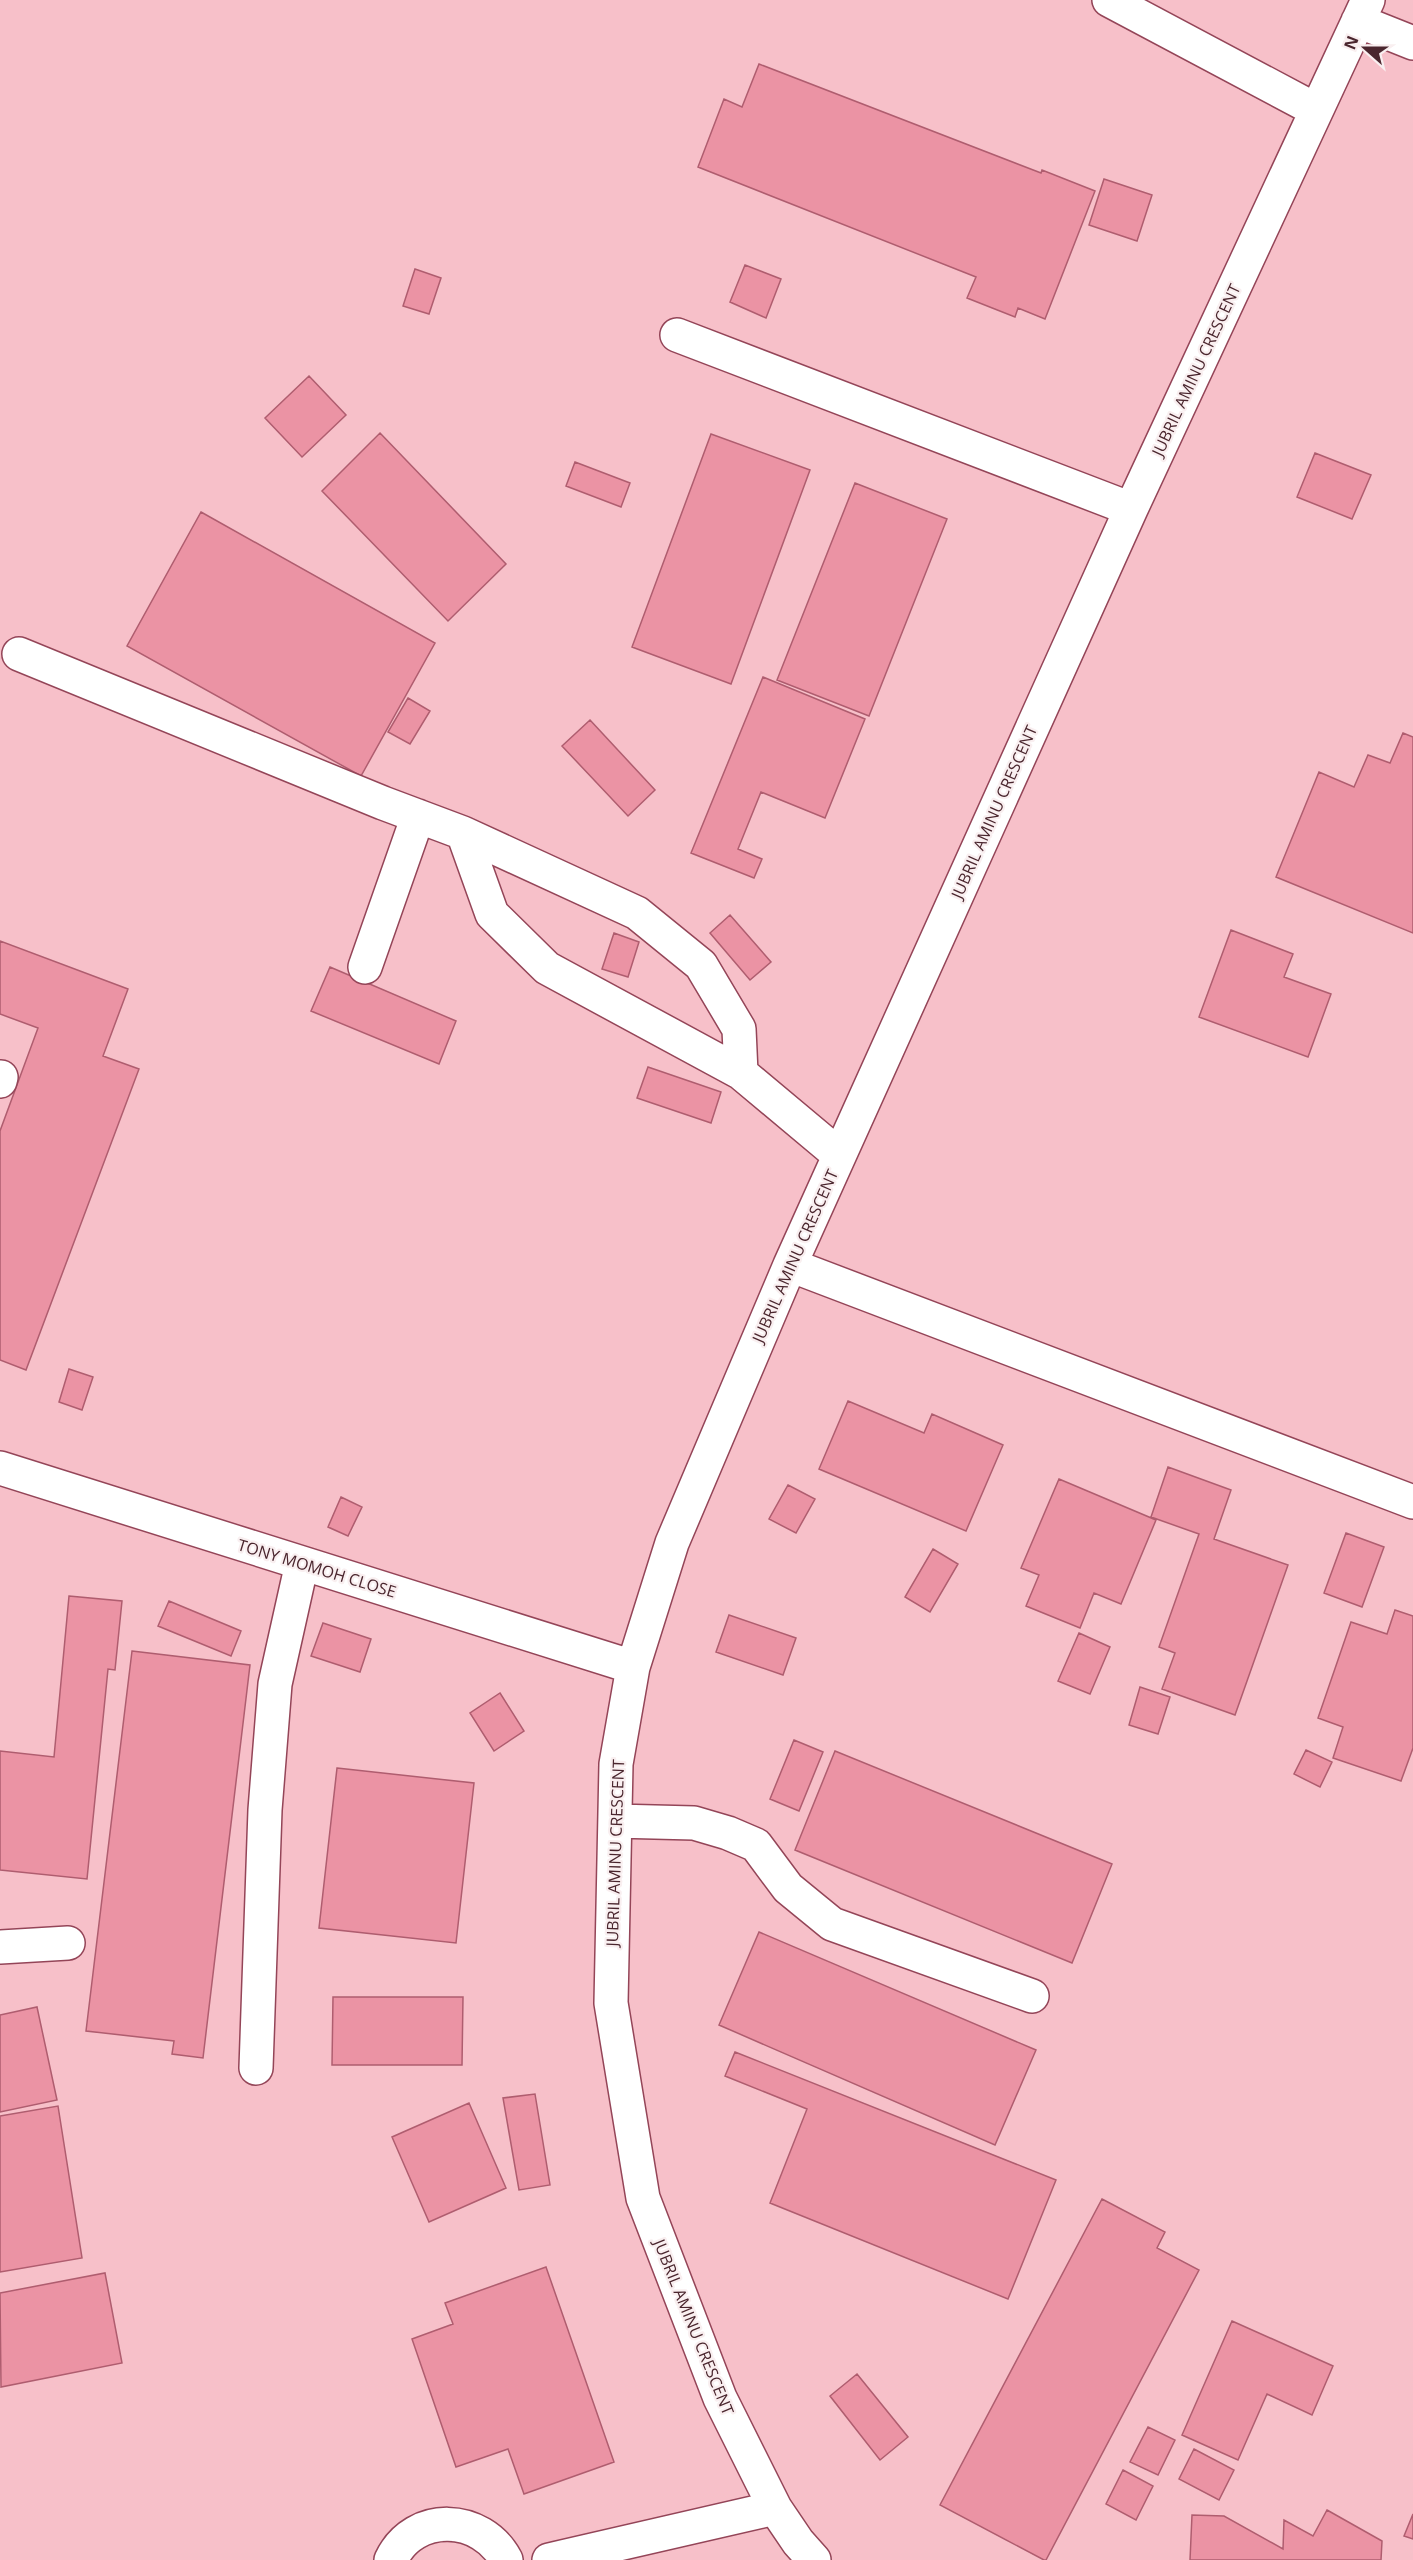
<svg xmlns="http://www.w3.org/2000/svg" width="1413" height="2560" font-family="'Open Sans',sans-serif">
  <style>
    .building { fill: #eb93a4; stroke: #af5d6f; stroke-width: 1.5 }
    .lines { fill: none; stroke-linecap: round; stroke-linejoin: round }
    .minor-casing { stroke: #944558; stroke-width: 36 }
    .minor { stroke: #fff; stroke-width: 33 }
    .labels { text-anchor: middle; dominant-baseline: central; stroke-width: 4.5; stroke-linejoin: round; paint-order: stroke }
    .street-label { font-size: 16px; fill: #4a262e; stroke: #f9eff0 }
  </style>
  <rect width="100%" height="100%" fill="#f7c0c9"/>
  <path class="building" d="M759,64L1041,173L1042,170L1095,191L1045,319L1018,308L1015,317L967,298L976,277L698,167L724,99L742,107Z
    M1104,179L1152,195L1137,241L1089,225Z
    M745,265L781,279L766,318L730,302Z
    M415,269L441,278L429,314L403,306Z
    M309,376L346,415L302,457L265,418Z
    M380,433L506,564L448,621L322,491Z
    M711,434L810,470L731,684L632,647Z
    M1315,453L1371,475L1352,519L1297,497Z
    M575,462L630,483L621,507L566,486Z
    M855,483L947,519L869,716L777,680Z
    M201,512L435,643L361,776L127,646Z
    M763,677L865,719L825,818L761,792L738,849L762,859L754,878L691,853Z
    M408,698L430,711L410,744L388,732Z
    M590,720L655,790L628,816L562,746Z
    M1403,733L1413,737V933L1276,877L1319,772L1354,787L1368,755L1390,763Z
    M730,915L771,962L750,980L710,933Z
    M1231,930L1293,954L1284,977L1331,994L1308,1057L1199,1017Z
    M614,933L639,942L628,977L602,969Z
    M0,941L128,989L103,1056L139,1069L26,1370L0,1360V1131L38,1028L0,1014Z
    M330,967L456,1021L439,1064L311,1011Z
    M648,1067L721,1092L711,1123L637,1098Z
    M69,1369L93,1377L82,1410L59,1402Z
    M848,1401L924,1433L932,1414L1003,1445L966,1531L819,1469Z
    M1168,1467L1231,1490L1214,1539L1288,1565L1235,1715L1162,1689L1175,1653L1159,1647L1199,1534L1151,1517Z
    M1059,1479L1156,1520L1121,1604L1094,1593L1080,1628L1026,1606L1039,1575L1021,1568Z
    M788,1485L815,1499L796,1533L769,1519Z
    M341,1497L362,1507L348,1536L328,1527Z
    M1346,1533L1384,1547L1362,1607L1324,1593Z
    M933,1549L958,1564L930,1612L905,1597Z
    M69,1596L122,1601L115,1670L108,1669L87,1879L0,1870V1751L54,1757Z
    M169,1601L241,1631L231,1656L158,1626Z
    M1395,1610L1413,1616V1748L1401,1781L1333,1758L1343,1727L1318,1718L1351,1622L1387,1634Z
    M729,1615L796,1638L783,1675L716,1652Z
    M323,1623L371,1639L360,1672L311,1656Z
    M1079,1633L1110,1647L1090,1694L1058,1681Z
    M132,1651L250,1665L203,2058L172,2054L174,2041L86,2031Z
    M1140,1687L1170,1697L1158,1734L1129,1725Z
    M500,1693L524,1731L494,1751L470,1713Z
    M794,1740L823,1752L799,1811L770,1799Z
    M1306,1750L1332,1762L1320,1787L1294,1774Z
    M835,1751L1112,1864L1072,1963L795,1850Z
    M337,1768L474,1783L456,1943L319,1928Z
    M759,1932L1036,2050L995,2145L719,2025Z
    M333,1997H463L462,2065H332Z
    M37,2007L57,2100L0,2112V2015Z
    M735,2052L1056,2180L1008,2299L770,2203L807,2109L725,2076Z
    M535,2094L550,2185L519,2190L503,2098Z
    M469,2103L506,2188L429,2222L392,2137Z
    M58,2106L82,2258L0,2272V2116Z
    M1102,2199L1165,2232L1157,2248L1199,2270L1046,2560H1044L940,2505Z
    M546,2267L614,2462L524,2494L508,2449L456,2467L412,2339L453,2324L445,2303Z
    M105,2273L122,2363L1,2387L0,2293Z
    M1232,2321L1333,2366L1312,2415L1267,2394L1238,2460L1182,2435Z
    M857,2374L908,2437L880,2460L830,2396Z
    M1148,2427L1175,2440L1158,2475L1130,2462Z
    M1194,2449L1234,2470L1219,2500L1179,2479Z
    M1123,2470L1153,2486L1136,2520L1106,2504Z
    M1327,2510L1382,2541L1381,2560H1190L1192,2515L1224,2516L1283,2549L1284,2520L1313,2536Z
    M1413,2514V2539L1404,2536Z"/>
  <g class="lines">
    <g class="minor-casing">
      <path id="minor" d="M1109,0L1316,110
        M1358,21L1413,43
        M677,335L1131,509
        M19,654L383,803L463,833L492,914L547,968L741,1073L839,1155
        M463,833L637,913L701,965L739,1029L741,1073
        M365,967L418,816
        M0,1081L1,1077
        M790,1265L1413,1502
        M0,1468L633,1667
        M615,1821L694,1823L728,1833L756,1845L788,1888L832,1924L1032,1996
        M0,1947L68,1943
        M256,2068L265,1810L275,1684L302,1563
        M391,2560C414,2511 482,2514 506,2560
        M549,2560L775,2508
        M814,2560L798,2542L775,2508L720,2398L643,2198L611,2003L616,1764L633,1667L672,1543L790,1265L1131,509L1368,0"/>
    </g>
    <use href="#minor" class="minor"/>
  </g>
  <g class="labels">
    <g class="street-label">
      <text transform="translate(1196 370) rotate(-65)">JUBRIL AMINU CRESCENT</text>
      <text transform="translate(994 812) rotate(-66)">JUBRIL AMINU CRESCENT</text>
      <text transform="translate(795 1256) rotate(-66)">JUBRIL AMINU CRESCENT</text>
      <text transform="translate(317 1568) rotate(17)">TONY MOMOH CLOSE</text>
      <text transform="translate(615 1853) rotate(-88)">JUBRIL AMINU CRESCENT</text>
      <text transform="translate(694 2327) rotate(68)">JUBRIL AMINU CRESCENT</text>
    </g>
  </g>
  <g transform="translate(1365 48) rotate(291)" stroke="#f9eff0" stroke-width="4.5" paint-order="stroke">
  <path d="M0-4.5L10 22L0 15L-10 22Z" fill="#4a262e"/>
  <text y="-9" font-size="16" font-weight="bold" text-anchor="middle" fill="#4a262e">N</text>
  </g>
</svg>
